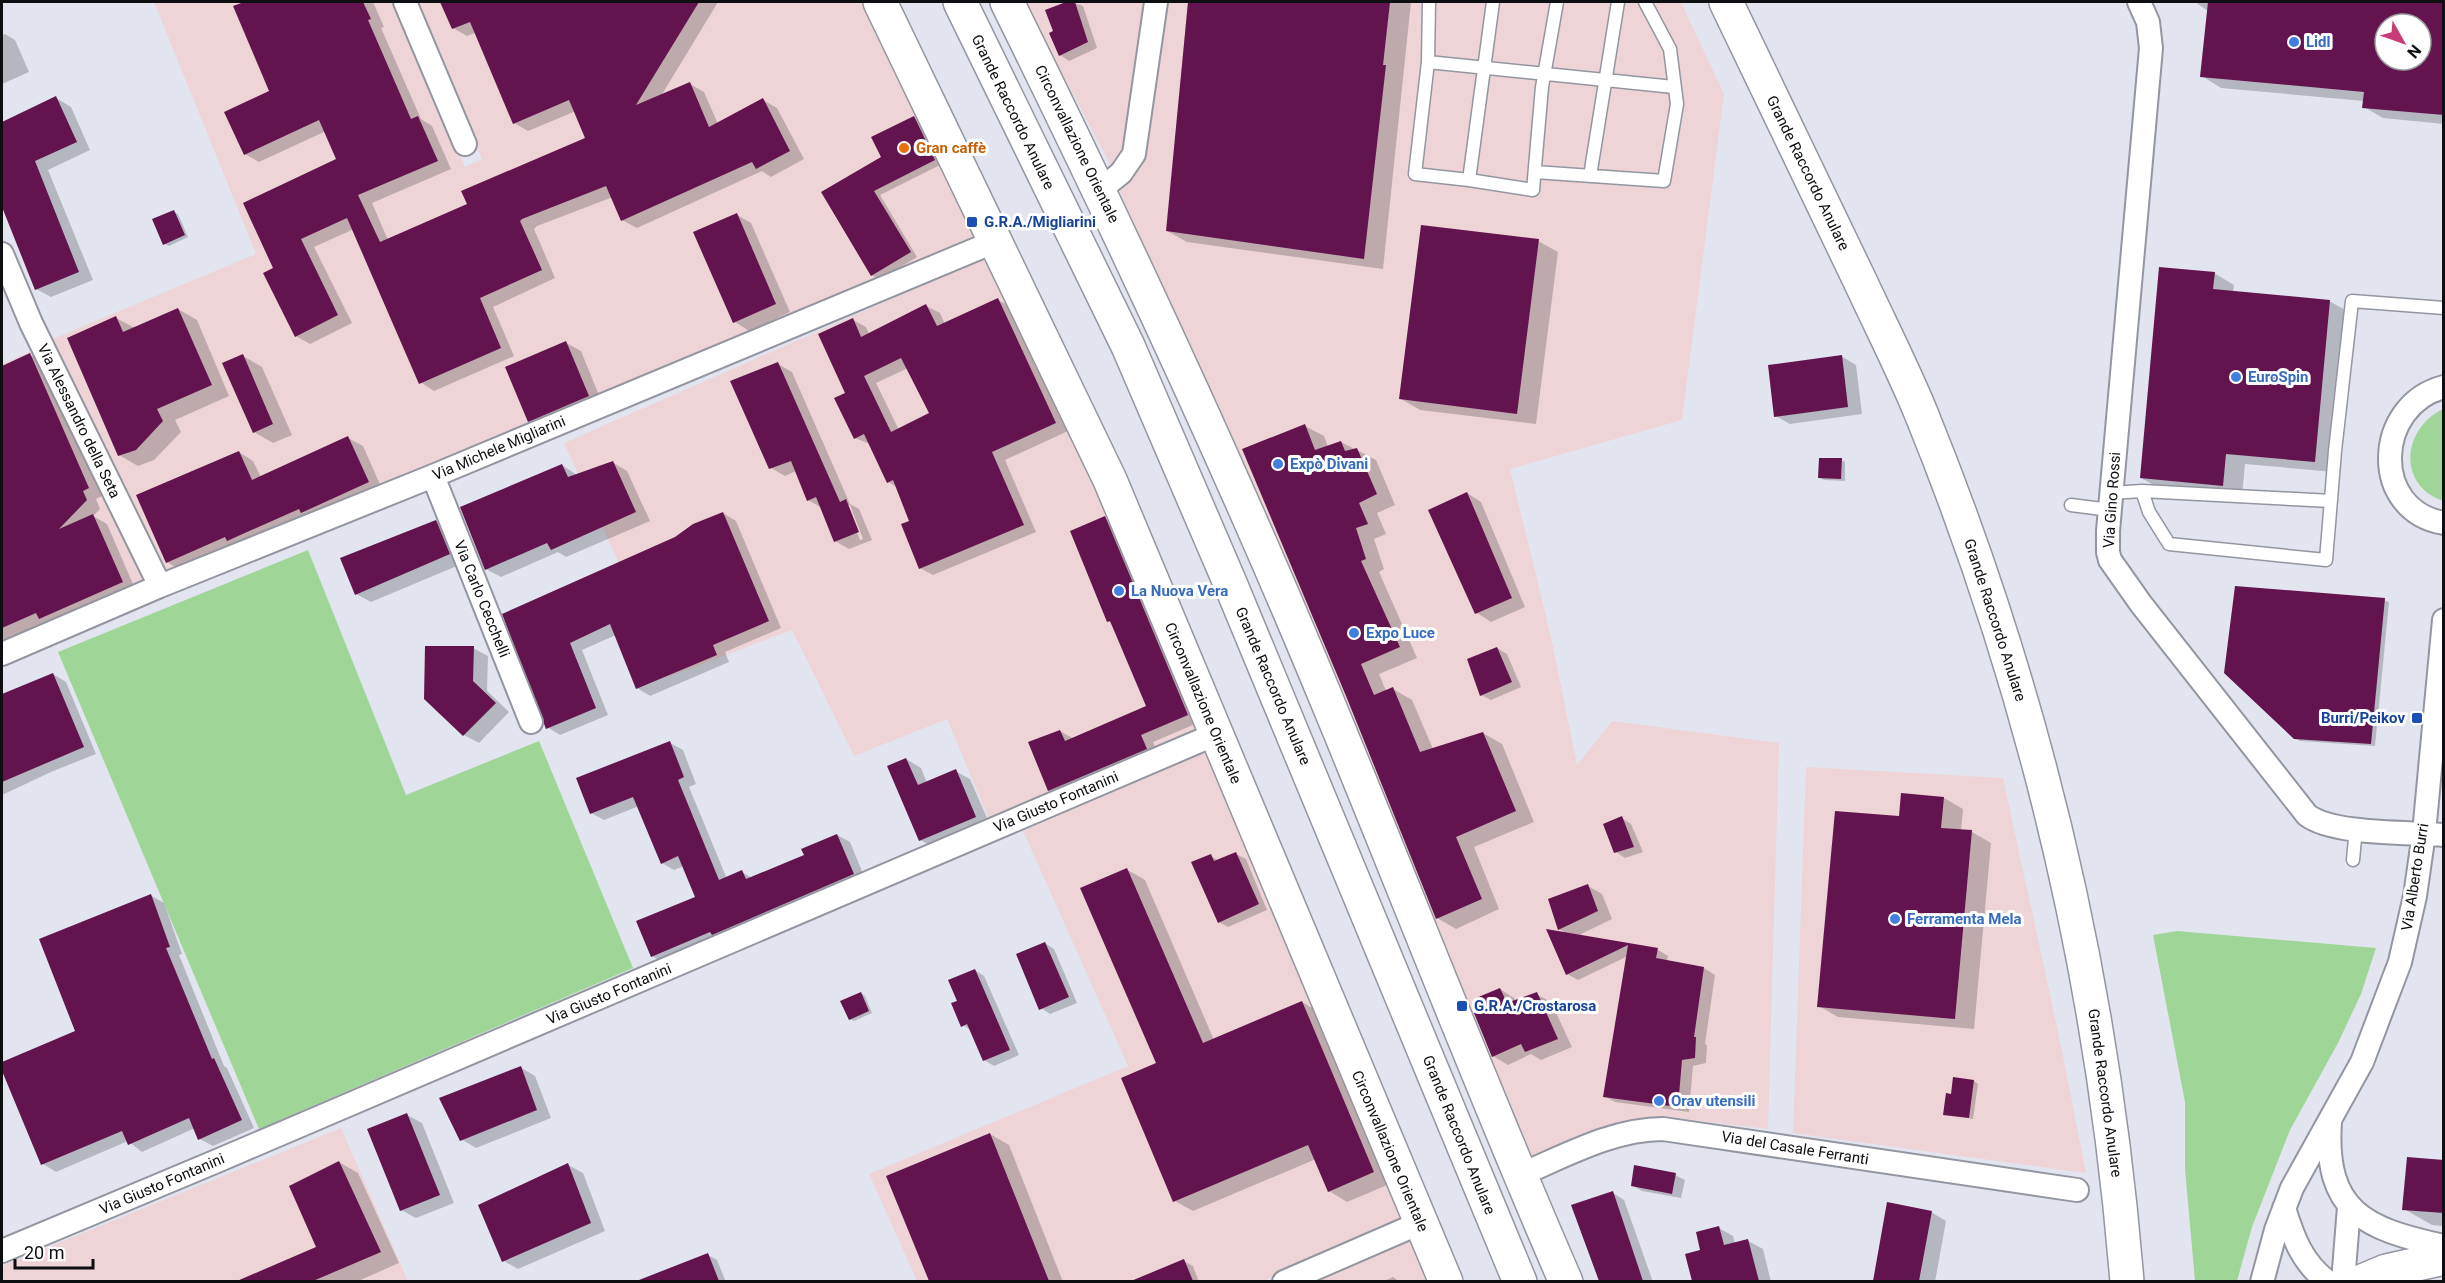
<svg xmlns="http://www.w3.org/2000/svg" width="2445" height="1283" font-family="Roboto,sans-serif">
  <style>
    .industrial { fill: #eed4d7 }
    .green { fill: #9fd698 }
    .shadow { fill: #0003; fill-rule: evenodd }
    .building { fill: #63144f; fill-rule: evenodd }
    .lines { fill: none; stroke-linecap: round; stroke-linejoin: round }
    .lane-casing { stroke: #9396a0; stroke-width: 15 }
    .street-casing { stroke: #9396a0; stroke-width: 26 }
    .secondary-casing { stroke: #9396a0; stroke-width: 36 }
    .highway-casing { stroke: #9396a0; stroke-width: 36 }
    .lane { stroke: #fff; stroke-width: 12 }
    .street { stroke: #fff; stroke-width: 22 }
    .secondary { stroke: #fff; stroke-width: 33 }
    .highway { stroke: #fff; stroke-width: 33 }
    .shop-dot { fill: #3f7fe0; stroke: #fff; stroke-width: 2 }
    .food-dot { fill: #e8710a; stroke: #fff; stroke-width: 2 }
    .transit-dot { fill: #1a4fb4; stroke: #fff; stroke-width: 2 }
    .labels { text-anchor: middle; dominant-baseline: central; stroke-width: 6; stroke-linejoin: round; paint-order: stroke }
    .shop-label { font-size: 15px; font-weight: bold; fill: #366cbe; stroke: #fff; text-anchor: start }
    .street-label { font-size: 15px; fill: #0d0e12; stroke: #fff }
    .food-label { font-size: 15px; font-weight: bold; fill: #c56008; stroke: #fff; text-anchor: start }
    .transit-label { font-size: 15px; font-weight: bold; fill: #164399; stroke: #fff; text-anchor: start }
  </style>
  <rect width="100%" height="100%" fill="#e2e5ef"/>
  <path class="industrial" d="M154,2H395L465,167L482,159L418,2H865L985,236L163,573L50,340L256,254Z
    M1024,2H1681L1724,94L1682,420L1510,469L1551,637L1577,765L1612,721L1779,743L1768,1129L1667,1117L1611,1127L1531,1162L1142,249L1108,160Z
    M989,256L1204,726L990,822L947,719L854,756L792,630L670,676L564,443Z
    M34,350L147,581L2,643V364Z
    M1210,749L1411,1219L1263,1281H917L869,1174L1128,1066L1023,831Z
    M1806,767L2003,778L2059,1036L2086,1173L1793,1133Z
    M341,1128L408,1281L2,1282V1266Z
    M1414,1237L1433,1282H1311Z"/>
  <path class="green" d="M2443,409V501C2397,485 2402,429 2443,409Z
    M308,550L406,795L539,741L633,968L259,1129L58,652Z
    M2177,931L2376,948L2361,994L2338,1043L2290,1130L2252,1227L2237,1281H2195L2185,1169V1102L2153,935Z"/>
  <path class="shadow" d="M248,2H373L384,27L381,28L421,119L432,126L451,169L372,203L388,240L469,205L587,138L576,111L528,131L514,123L475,33L467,36L453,28L442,2H718L661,96L690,84L704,92L718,124L763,100L777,108L804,159L771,177L762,171L637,228L622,220L613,197L537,226L534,229L555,278L493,307L514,356L434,391L420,382L354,229L314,247L352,323L310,344L296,336L275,268L338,160L326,131L259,162L245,154L271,91L235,7Z
    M1071,2L1083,6L1097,48L1069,61L1060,55L1055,32L1047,11Z
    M1188,2H1411L1383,269L1187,242L1167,231Z
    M2195,2H2444V124L2383,118L2364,107V101L2221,88L2202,76L2208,11ZM2385,24H2421V60H2385Z
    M5,34L15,40L29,72L2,84V36Z
    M56,98L71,107L90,150L48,170L93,280L51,297L36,289L14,210L2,183V123Z
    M914,118L922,122L942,164L880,195L917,257L880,280L872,275L823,193L883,158Z
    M174,212L178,214L188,237L169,246L165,244Z
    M737,215L751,223L790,312L749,331L735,322Z
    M1538,241L1558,252L1536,424L1420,410L1401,399Z
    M2214,273L2234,285L2233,293L2329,301L2349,312L2334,472L2245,464L2242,496L2161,489L2141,478Z
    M998,300L1011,307L1068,431L1005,460L1036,532L933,575L920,568L911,522L897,487L888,482L870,444L855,438L847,393L853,320L866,327L869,334L926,306L940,313L945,324ZM908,368L931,414L899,430L876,383Z
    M178,309L197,320L229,396L175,420L181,432L154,460L138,466L119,455L116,318L135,328Z
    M566,343L581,351L603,405L543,429L529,421Z
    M30,355L44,363L102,496L96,499L100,509L93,516L107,524L136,591L54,626L47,622L2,642V368Z
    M243,356L262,367L292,435L273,443L254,432Z
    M1841,356L1856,365L1862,414L1790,424L1776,416Z
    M778,364L792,372L850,504L859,509L872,540L849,549L835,541L822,508L808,500L796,471L785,476L771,468ZM846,505H850L863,539L860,540Z
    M1305,426L1324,436L1328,447L1341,442L1376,460L1395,505L1377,513L1386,534L1374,539L1384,569L1379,572L1417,658L1379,674L1386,691L1393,689L1412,700L1433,749L1483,733L1502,744L1534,822L1474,847L1499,909L1456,929L1437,918L1347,695Z
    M348,438L363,446L383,491L181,571L167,562L239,452L253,461L261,477Z
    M1841,460L1845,462V481L1824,480L1820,478Z
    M612,462L627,471L650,521L566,557L558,552L501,577L486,569L562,465L577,475Z
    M1467,493L1481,502L1525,607L1491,622L1477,613Z
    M723,513L736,521L781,628L725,652L729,662L650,696L637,688L616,635L582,650L608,715L560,735L547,727L504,614L675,538Z
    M1105,518L1118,526L1200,722L1153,742L1159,756L1062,798L1049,790L1060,731L1074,739L1148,707L1113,624L1108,621Z
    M436,521L450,530L464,563L371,602L356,594Z
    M2384,600L2389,602L2375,746L2300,741L2295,738Z
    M473,648L488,656L487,691L509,712L479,743L464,735Z
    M1497,648L1507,654L1521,687L1491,700L1481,695Z
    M53,674L66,682L96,754L51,772L2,795V696Z
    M670,743L683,750L696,784L689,787L727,879L742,872L752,878L806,856L837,835L850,842L866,881L664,963L652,956L697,897L684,866L674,870L662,863L639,806L604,820L591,813Z
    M906,759L921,768L927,783L955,771L970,779L990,825L935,848L920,840Z
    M1944,798L1963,809L1961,831L1972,832L1991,843L1974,1029L1838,1017L1819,1006L1900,818Z
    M1622,818L1631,824L1643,852L1625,858L1616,852Z
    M1236,854L1246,859L1267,910L1228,927L1219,922L1211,856L1219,861Z
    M1126,869L1145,880L1214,1040L1302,1002L1321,1013L1392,1183L1347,1202L1329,1191L1316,1159L1193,1211L1175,1201L1158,1064Z
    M1588,886L1602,894L1612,919L1577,936L1658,950L1668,956L1667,961L1704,968L1715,975L1705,1044L1707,1045L1706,1063L1693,1066L1689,1112L1615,1102L1604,1096L1628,956L1578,980L1567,974L1568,934L1559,929Z
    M150,895L164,903L182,954L179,955L224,1066L227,1068L254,1128L213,1146L200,1139L195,1128L142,1152L128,1141L56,1172L43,1164L2,1064L77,1031Z
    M1045,943L1054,949L1077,1003L1050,1014L1041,1008Z
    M975,970L984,976L1019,1055L994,1066L984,1060L972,1031L963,1025L959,1002Z
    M1500,989L1514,998L1516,1001L1536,994L1551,1002L1572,1047L1541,1060L1531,1054L1508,1065L1493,1056L1484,1009Z
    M861,993L865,996L872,1013L854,1021L850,1019Z
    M520,1067L535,1076L551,1118L476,1148L461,1139Z
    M1974,1081L1978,1084L1973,1119L1945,1114L1953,1095Z
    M407,1115L422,1123L454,1203L416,1218L401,1210Z
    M990,1134L1009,1145L1063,1282H931L888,1176Z
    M2444,1140V1226L2432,1225L2404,1209L2442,1161Z
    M339,1162L358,1173L399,1263L356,1282H241L318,1247Z
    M568,1165L583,1173L605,1231L518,1269L504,1261Z
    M1675,1175L1685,1180L1681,1198L1642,1191L1632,1185Z
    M1613,1193L1624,1200L1653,1282H1600L1573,1206Z
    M1888,1204L1931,1212L1946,1221L1935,1282H1874Z
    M1719,1228L1733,1236L1735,1244L1748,1241L1763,1249L1771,1282H1693L1687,1255L1702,1251Z
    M708,1255L717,1260L726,1282H663L660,1274Z
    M1183,1261L1193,1266L1199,1282H1133Z
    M1393,1277L1400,1282H1382Z"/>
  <path class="building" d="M244,2H363L371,19L368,20L411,119L418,116L438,161L358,195L380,242L467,204L461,191L585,138L569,100L513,124L470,22L452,29L440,2H699L636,105L690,82L709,127L763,98L790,151L756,169L752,162L621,221L606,186L522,219L520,221L542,270L480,298L501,348L419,384L347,218L301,239L338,315L295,337L263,273L273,268L243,203L336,159L319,120L244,155L224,112L269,91L233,6Z
    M1066,2H1075L1088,42L1059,56L1049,33L1053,31L1045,10Z
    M1188,2H1390L1383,65H1386L1364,259L1166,231Z
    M2208,2H2444V115L2362,108L2364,92L2200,77ZM2385,24H2421V60H2385Z
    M56,96L77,142L35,161L79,272L35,290L2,207V122Z
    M914,116L935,160L874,191L911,252L871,276L821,192L881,157L871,137Z
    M174,210L185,235L163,245L152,219Z
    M737,213L776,304L733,323L693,232Z
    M1421,225L1539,239L1517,414L1399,399Z
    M2159,267L2215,272L2213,289L2330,300L2315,462L2226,454L2223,486L2140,478Z
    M998,298L1056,423L992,452L1024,525L919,569L901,524L909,521L893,480L887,483L864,434L854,439L834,398L845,393L818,334L853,318L861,337L926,304L937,326ZM901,358L929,413L891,432L864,376Z
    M178,308L212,385L157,409L163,421L136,450L118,456L67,338L116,316L123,332Z
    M566,341L589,396L528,422L505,367Z
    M30,353L89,488L83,491L87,500L59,529L93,514L123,582L39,619L36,613L2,628V366Z
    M243,354L273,424L253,433L222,363Z
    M1842,355L1848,407L1774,417L1768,365Z
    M778,362L840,502L846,499L859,532L834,542L816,497L807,501L791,461L769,469L730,381Z
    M1305,424L1315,450L1341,441L1345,451L1357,448L1377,494L1359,503L1368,524L1356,528L1366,559L1361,561L1400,647L1361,664L1374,695L1393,687L1420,752L1483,732L1516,811L1456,837L1482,899L1436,919L1346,696L1242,449Z
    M348,436L369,482L301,513L299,509L227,541L225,537L166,563L136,495L239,451L252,480Z
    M1819,458H1842L1841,479L1818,478Z
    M613,461L636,512L551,550L547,543L485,570L460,507L562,464L568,477Z
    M1467,492L1512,598L1475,614L1428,510Z
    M723,512L769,621L713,645L717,655L636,689L610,624L570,643L596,708L546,729L502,614L675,537L693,524Z
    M1105,516L1188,715L1141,735L1147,749L1048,791L1028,742L1060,730L1065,741L1146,706L1110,621L1107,622L1070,531Z
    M436,520L450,554L355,595L340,558Z
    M2235,586L2385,598L2371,744L2294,739L2224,673Z
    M425,646H474L473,681L496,703L463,736L424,699Z
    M1497,647L1512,682L1480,696L1467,659Z
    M53,673L84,747L2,782V694Z
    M670,741L684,777L678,780L719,880L742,870L746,879L804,855L801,849L837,834L854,874L712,935L710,932L651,957L636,921L695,897L678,856L661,864L633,797L590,814L576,778Z
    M906,758L918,785L956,769L976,817L919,841L887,766Z
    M1901,793L1944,797L1941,828L1972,830L1955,1019L1817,1007L1835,811L1899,816Z
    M1622,816L1634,847L1614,853L1603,824Z
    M1236,852L1259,904L1218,923L1191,862L1211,854L1214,861Z
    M1127,868L1203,1043L1302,1001L1374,1172L1328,1192L1308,1145L1173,1202L1121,1078L1156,1063L1080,888Z
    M1588,884L1598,911L1558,930L1548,899Z
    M151,894L170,947L166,948L212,1059L214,1058L242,1120L198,1140L189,1118L128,1145L122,1131L41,1165L2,1071V1062L75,1031L39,939Z
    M1546,929L1658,948L1656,958L1704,967L1694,1037H1696L1695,1058L1682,1060L1678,1107L1603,1097L1628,945L1566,975Z
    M1045,942L1069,997L1039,1010L1016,954Z
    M975,969L1010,1050L983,1061L967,1024L961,1027L951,1003L957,1001L948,980Z
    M1500,988L1507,1003L1537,992L1558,1039L1525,1052L1521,1044L1492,1057L1474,1013L1482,1009L1476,998Z
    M861,992L869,1011L849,1020L840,1001Z
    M521,1066L537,1110L460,1141L439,1098Z
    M1953,1077L1974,1080L1969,1118L1943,1115L1946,1093L1951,1094Z
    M407,1113L440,1195L400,1211L367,1129Z
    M990,1133L1049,1281H929L886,1176Z
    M2407,1157L2444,1160V1213L2402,1210Z
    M339,1161L381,1252L313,1281H237L316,1247L289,1186Z
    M568,1163L591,1223L502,1262L478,1205Z
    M1634,1165L1676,1173L1672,1194L1631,1186Z
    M1613,1191L1643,1281H1599L1571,1205Z
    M1887,1202L1932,1211L1919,1281H1873Z
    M1719,1226L1724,1245L1748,1239L1759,1281H1692L1685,1254L1700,1250L1696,1232Z
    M708,1253L719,1281H639V1280Z
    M1184,1259L1193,1281H1131Z"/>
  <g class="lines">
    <g class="lane-casing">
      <path id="lane" d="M1493,2L1469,180L1533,190L1542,87L1557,2
        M1428,62L1429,2
        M1535,172L1664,181L1677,104L1670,49L1645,2
        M1590,176L1618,2
        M1469,180L1415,174L1428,62L1674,87
        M2142,491L2331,501
        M2111,493L2142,491L2149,512L2169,544L2326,560L2335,451L2352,301L2444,308
        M2071,505L2110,510
        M2353,860L2356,828"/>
    </g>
    <g class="street-casing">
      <path id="street" d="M405,2L465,144
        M2139,2L2148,22L2151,48L2108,531V552L2110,560L2141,604L2307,815C2333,835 2409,832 2444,835
        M1100,190L1121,173L1134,154L1156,2
        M2,254L31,323L160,586
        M2444,387C2374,405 2370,511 2444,523
        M433,476L531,722
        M2,654L160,586L433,476L996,241
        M2330,1122C2324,1212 2365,1229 2444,1246
        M1520,1175C1565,1156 1613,1129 1663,1129L2077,1190
        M2284,1208C2293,1237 2302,1263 2328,1282
        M2,1251L217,1161L1216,734
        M1284,1282L1420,1223
        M2262,1282L2276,1230L2292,1188L2362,1062L2400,962L2415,896L2424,833L2444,620
        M2343,1282L2349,1207"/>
    </g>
    <g class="secondary-casing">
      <path id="secondary" d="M880,2L1110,480L1446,1282
        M1007,2C1094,178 1178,356 1257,536C1365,782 1458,1035 1566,1282
        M2360,1282L2386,1271L2444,1258"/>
    </g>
    <g class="highway-casing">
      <path id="highway" d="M960,2L1128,346L1230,583L1520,1282
        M1726,2C1771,95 1816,189 1861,283C1881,326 1903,369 1921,413C2035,693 2103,980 2127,1282"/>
    </g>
    <use href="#lane" class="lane"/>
    <use href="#street" class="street"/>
    <use href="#secondary" class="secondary"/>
    <use href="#highway" class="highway"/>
  </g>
  <g class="shop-dot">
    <circle cx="2294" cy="42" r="6"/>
    <circle cx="2236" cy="377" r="6"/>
    <circle cx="1278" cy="464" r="6"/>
    <circle cx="1119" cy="591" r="6"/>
    <circle cx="1354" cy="633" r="6"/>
    <circle cx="1895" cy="919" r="6"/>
    <circle cx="1659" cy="1101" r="6"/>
  </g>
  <circle class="food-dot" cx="904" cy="148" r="6"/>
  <g class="transit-dot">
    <rect x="966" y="216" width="12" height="12" rx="3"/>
    <rect x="2411" y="712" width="12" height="12" rx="3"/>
    <rect x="1456" y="1000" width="12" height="12" rx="3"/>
  </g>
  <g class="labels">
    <g class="shop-label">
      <text x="2306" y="42">Lidl</text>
      <text x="2248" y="377">EuroSpin</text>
      <text x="1290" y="464">Expò Divani</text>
      <text x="1131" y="591">La Nuova Vera</text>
      <text x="1366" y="633">Expo Luce</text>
      <text x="1907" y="919">Ferramenta Mela</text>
      <text x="1671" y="1101">Orav utensili</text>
    </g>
    <g class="street-label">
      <text transform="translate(1013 112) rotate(64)">Grande Raccordo Anulare</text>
      <text transform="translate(1077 144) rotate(64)">Circonvallazione Orientale</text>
      <text transform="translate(1808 173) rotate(64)">Grande Raccordo Anulare</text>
      <text transform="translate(79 421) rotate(64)">Via Alessandro della Seta</text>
      <text transform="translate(499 448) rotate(-23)">Via Michele Migliarini</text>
      <text transform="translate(2112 500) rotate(-86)">Via Gino Rossi</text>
      <text transform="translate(482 599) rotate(68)">Via Carlo Cecchelli</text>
      <text transform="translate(1995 620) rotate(72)">Grande Raccordo Anulare</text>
      <text transform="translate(1273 686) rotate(67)">Grande Raccordo Anulare</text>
      <text transform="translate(1203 703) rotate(67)">Circonvallazione Orientale</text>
      <text transform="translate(1056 802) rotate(-23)">Via Giusto Fontanini</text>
      <text transform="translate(2415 877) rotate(-81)">Via Alberto Burri</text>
      <text transform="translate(609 994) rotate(-23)">Via Giusto Fontanini</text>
      <text transform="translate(2105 1093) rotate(82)">Grande Raccordo Anulare</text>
      <text transform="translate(1459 1135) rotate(68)">Grande Raccordo Anulare</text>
      <text transform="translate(1795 1148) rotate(9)">Via del Casale Ferranti</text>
      <text transform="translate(1390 1151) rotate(67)">Circonvallazione Orientale</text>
      <text transform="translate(162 1184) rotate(-23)">Via Giusto Fontanini</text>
    </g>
    <g class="food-label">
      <text x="916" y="148">Gran caffè</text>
    </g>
    <g class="transit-label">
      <text x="984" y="222">G.R.A./Migliarini</text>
      <text x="2405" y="718" text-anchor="end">Burri/Peikov</text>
      <text x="1474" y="1006">G.R.A./Crostarosa</text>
    </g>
  </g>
  <rect width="2445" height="1283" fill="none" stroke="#0d0e12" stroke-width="6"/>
  <g transform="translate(2403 42) rotate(130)"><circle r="28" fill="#ffffff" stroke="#9e9fa0" stroke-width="1.5"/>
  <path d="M0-4.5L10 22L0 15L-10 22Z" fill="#c73d77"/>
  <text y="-9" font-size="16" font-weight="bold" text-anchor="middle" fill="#0d0e12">N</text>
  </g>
  <path d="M15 1259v9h78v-9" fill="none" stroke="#0d0e12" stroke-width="3"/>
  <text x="24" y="1259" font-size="18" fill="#0d0e12" stroke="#ffffff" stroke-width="4.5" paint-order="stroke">20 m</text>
</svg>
